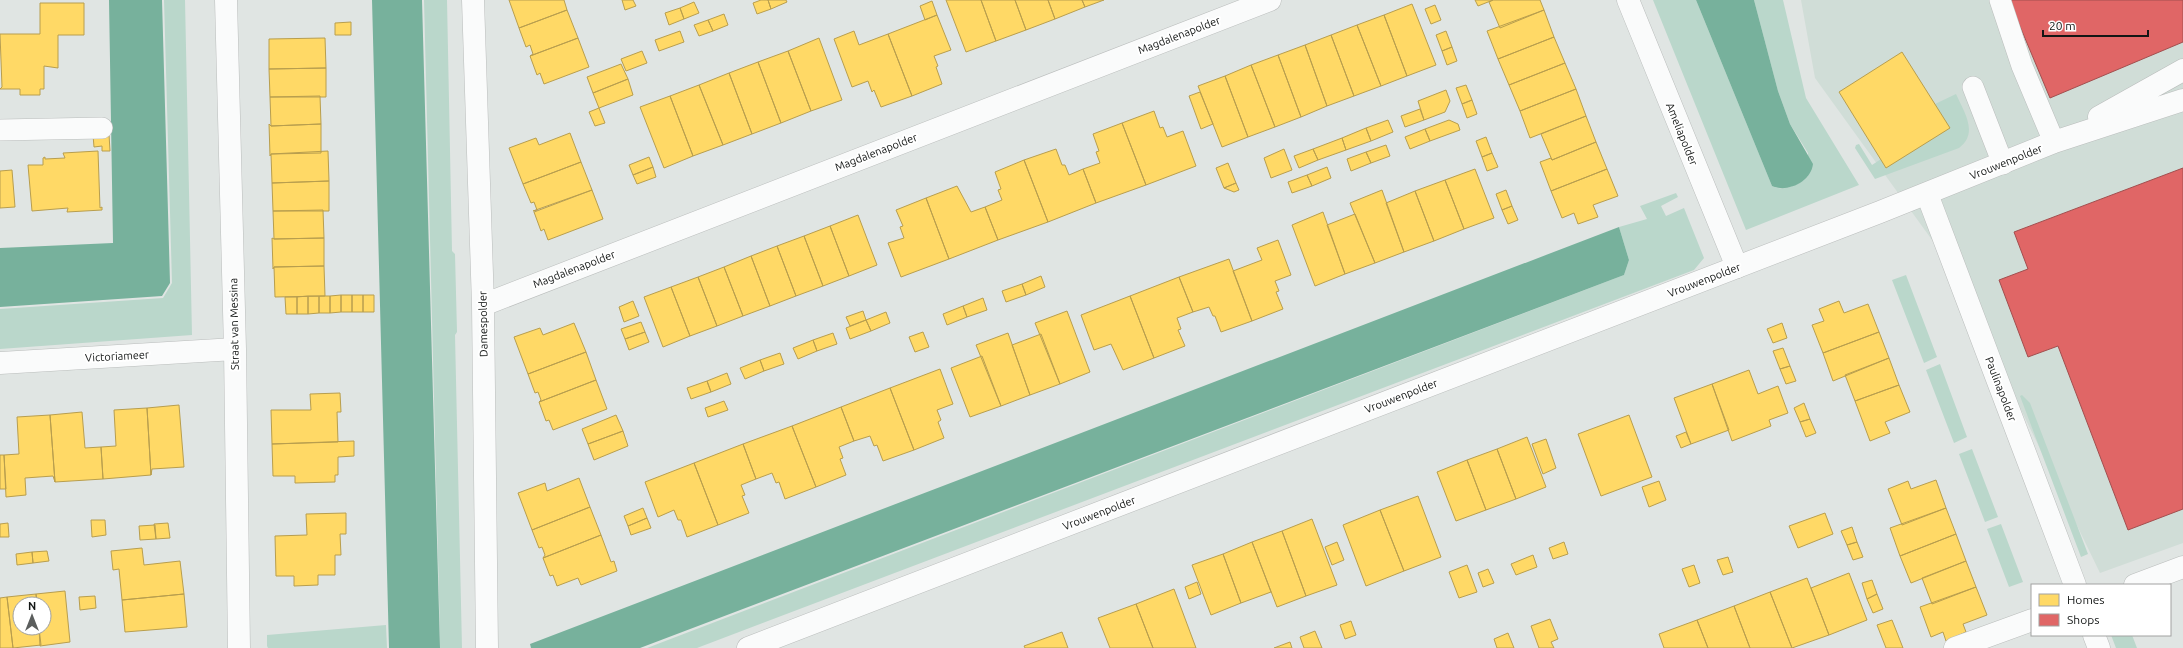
<svg xmlns="http://www.w3.org/2000/svg" width="2183" height="648" font-family="Ubuntu,sans-serif">
  <style>
    .built { fill: #d0ddd7 }
    .green { fill: #bad7cb }
    .water { fill: #77b19c }
    .homes { fill: #ffd966; stroke: #b89e4e }
    .shops { fill: #e06666; stroke: #a24e4e }
    .lines { fill: none; stroke-linecap: round; stroke-linejoin: round }
    .lane-casing { stroke: #babdbc; stroke-width: 22 }
    .street-casing { stroke: #babdbc; stroke-width: 23 }
    .secondary-casing { stroke: #babdbc; stroke-width: 23 }
    .lane { stroke: #fafbfb; stroke-width: 21 }
    .street { stroke: #fafbfb; stroke-width: 22 }
    .secondary { stroke: #fafbfb; stroke-width: 22 }
    .labels { text-anchor: middle; dominant-baseline: central; stroke-width: 4; stroke-linejoin: round; paint-order: stroke }
    .street-label { font-size: 11px; fill: #131615; stroke: #fff }
  </style>
  <rect width="100%" height="100%" fill="#e0e5e3"/>
  <path class="built" d="M1801,0H2183V543L2100,573L1953,269L1815,78Z"/>
  <path class="green" d="M164,0H185L192,335L0,349V309L163,298L172,283Z
    M424,0H447L452,251L455,254L457,332L455,335L462,648H440V637Z
    M1653,0H1696L1772,186C1784,192 1799,185 1808,176V153L1790,124L1778,91L1754,0H1783L1806,98L1859,185L1746,230Z
    M1956,94C1964,112 1979,133 1959,148L1875,179L1855,148L1856,145L1859,144L1872,165L1881,159L1886,168L1949,128L1935,104Z
    M1676,193L1678,197L1661,206L1666,216L1684,208L1704,258L1694,270L697,648H647L1624,275L1629,260L1619,227L1647,219L1640,206Z
    M1906,275L1937,357L1924,363L1892,280Z
    M1940,364L1967,437L1954,443L1926,370Z
    M2022,395L2030,403L2088,554L2081,557L2020,396Z
    M1972,449L1998,517L1985,522L1959,454Z
    M2001,524L2023,582L2009,587L1987,529Z
    M386,625L387,648H268L267,646V635Z
    M2111,635H2132L2137,648H2116Z"/>
  <path class="water" d="M109,0H162L170,283L162,296L0,307V248L113,243Z
    M372,0H422L440,648H389Z
    M1696,0H1754L1778,91L1790,124L1813,164C1811,182 1787,193 1772,186Z
    M1619,227L1629,260L1624,275L640,648H531L530,644Z"/>
  <path class="homes" d="M509,0H564L567,10L519,28Z
    M622,0H633L636,6L625,10Z
    M761,0H768L771,9L757,14L753,3Z
    M768,0H786L787,2L771,9Z
    M946,0H981L996,41L966,52Z
    M981,0H1015L1026,30L996,41Z
    M1015,0H1048L1055,19L1026,30Z
    M1048,0H1082L1085,7L1055,19Z
    M1082,0H1104L1085,7Z
    M1475,0H1493L1478,6Z
    M1493,0H1540L1544,10L1500,28L1489,2Z
    M932,1L937,15L925,20L920,6Z
    M694,2L699,13L684,19L680,8Z
    M40,3H84V35H58V68L44,66V89H40V95H20V89H0L2,87L0,34H40Z
    M1412,4L1436,65L1407,76L1384,15Z
    M1435,5L1441,20L1431,24L1425,9Z
    M680,8L684,19L669,25L665,13Z
    M567,10L578,38L530,56L533,54L530,45L526,47L519,28Z
    M1544,10L1554,37L1498,59L1487,31Z
    M724,14L728,25L713,31L708,20Z
    M937,15L951,50L934,56L938,66L936,67L942,84L912,96L888,34Z
    M1384,15L1407,76L1381,86L1357,25Z
    M708,20L713,31L699,36L694,25Z
    M351,22V35H335V23Z
    M1357,25L1381,86L1354,96L1331,35Z
    M680,31L684,42L659,51L655,40Z
    M854,31L859,45L888,34L912,96L881,107L874,90L872,92L868,81L852,87L834,39Z
    M1446,31L1452,47L1442,51L1436,35Z
    M1331,35L1354,96L1327,106L1305,45Z
    M1554,37L1565,63L1509,85L1498,59Z
    M325,38L326,68L269,69V39Z
    M578,38L589,67L544,84L540,73L537,75L530,56Z
    M819,38L842,100L811,111L788,51Z
    M1305,45L1327,106L1301,117L1278,55Z
    M1452,47L1457,61L1447,65L1442,51Z
    M642,51L647,63L626,71L621,59Z
    M788,51L811,111L781,123L758,62Z
    M1902,52L1950,128L1886,168L1839,92Z
    M1278,55L1301,117L1275,127L1251,65Z
    M758,62L781,123L752,134L729,73Z
    M1565,63L1576,89L1520,111L1509,85Z
    M621,64L628,79L593,93L587,77Z
    M1251,65L1275,127L1248,137L1225,76Z
    M326,68V97H270L269,69Z
    M729,73L752,134L723,145L699,85Z
    M1225,76L1248,137L1222,147L1198,86Z
    M628,79L633,95L599,108L593,93Z
    M699,85L723,145L693,156L670,96Z
    M1466,85L1472,100L1462,104L1456,88Z
    M1576,89L1586,116L1530,138L1520,111Z
    M1446,90L1450,101L1445,112L1424,120L1418,101Z
    M1200,92L1213,124L1201,129L1189,96Z
    M320,96L321,124L271,126L270,97Z
    M670,96L693,156L664,168L640,107Z
    M1472,100L1477,114L1467,118L1462,104Z
    M599,108L605,123L595,126L589,112Z
    M1420,109L1424,120L1405,127L1401,116Z
    M1154,111L1160,128L1163,127L1167,137L1183,131L1196,166L1146,185L1122,123Z
    M1586,116L1596,142L1552,160L1541,134Z
    M1388,120L1393,132L1371,141L1366,128Z
    M1449,120L1458,124L1460,130L1430,141L1425,129Z
    M1122,123L1146,185L1096,203L1083,169L1100,163L1096,152L1099,151L1093,134Z
    M269,124L271,126L321,124V153L271,154L270,156Z
    M1366,128L1371,141L1346,150L1342,138Z
    M1425,129L1430,141L1410,149L1405,137Z
    M570,133L581,162L523,184L509,148L536,138L539,145Z
    M109,134L110,151H102V146L94,147L93,135Z
    M1486,137L1492,153L1482,157L1476,141Z
    M1342,138L1346,150L1318,160L1313,149Z
    M1596,142L1607,169L1551,191L1540,162L1551,158L1552,160Z
    M1386,145L1390,156L1371,163L1366,152Z
    M1056,149L1062,165H1065L1069,175L1083,169L1096,203L1048,222L1024,160Z
    M1284,149L1292,170L1271,178L1264,158Z
    M1313,149L1318,160L1299,168L1294,156Z
    M98,151L100,208L102,207V210L67,212L68,208L32,211L28,165H43V158L45,157V159L65,158L63,153Z
    M328,151L329,181L272,183L271,154Z
    M1366,152L1371,163L1351,171L1347,159Z
    M1492,153L1498,167L1487,171L1482,157Z
    M649,157L653,167L633,175L629,165Z
    M1024,160L1048,222L998,240L985,207L1002,200L998,190L1001,189L995,172Z
    M581,162L592,190L533,211L537,210L534,202L531,203L523,184Z
    M1228,163L1236,183L1224,188L1216,168Z
    M653,167L656,177L637,184L633,175Z
    M1327,167L1331,178L1312,186L1307,175Z
    M1475,169L1494,218L1464,229L1445,180Z
    M1607,169L1618,196L1593,205L1598,217L1578,224L1574,213L1562,218L1551,191Z
    M12,170L15,207L0,208V171Z
    M1307,175L1312,186L1292,193L1288,182Z
    M1445,180L1464,229L1434,241L1415,191Z
    M329,181V211H273L272,183Z
    M1236,183L1239,190L1234,192L1224,188Z
    M957,186L971,212L985,207L998,240L949,259L926,198Z
    M592,190L603,219L548,240L544,229L541,231L534,212Z
    M1382,190L1404,252L1375,263L1350,203Z
    M1506,190L1512,206L1502,210L1496,194Z
    M1415,191L1434,241L1404,252L1386,203Z
    M926,198L949,259L901,277L888,243L904,238L900,227L903,226L896,210Z
    M1512,206L1518,220L1508,224L1502,210Z
    M323,210L324,238L274,239L273,211Z
    M1323,212L1345,274L1315,286L1292,225Z
    M1355,214L1375,263L1345,274L1327,225Z
    M858,215L877,265L849,276L830,226Z
    M830,226L849,276L823,286L804,236Z
    M804,236L823,286L796,296L777,246Z
    M272,238L274,239L324,238V266L274,267L273,269Z
    M1278,240L1291,275L1275,281L1279,291L1276,292L1283,309L1252,321L1233,271L1262,260L1257,248Z
    M777,246L796,296L770,306L751,256Z
    M751,256L770,306L743,316L724,267Z
    M1229,259L1252,321L1221,332L1215,316H1213L1209,307L1193,312L1179,277Z
    M324,266L325,296L275,297L274,267Z
    M724,267L743,316L717,326L698,277Z
    M1041,276L1045,287L1026,295L1022,284Z
    M698,277L717,326L690,336L671,287Z
    M1179,277L1193,312L1177,318L1181,329L1178,330L1185,346L1154,358L1130,296Z
    M1022,284L1026,295L1006,302L1002,291Z
    M671,287L690,336L663,347L644,297Z
    M341,295V312L330,313V296Z
    M341,295H352V312H341Z
    M352,295H363V312H352Z
    M363,295H374V312H363Z
    M308,296V314H297V297Z
    M308,296H319V313L308,314Z
    M319,296H330V313H319Z
    M1130,296L1154,358L1123,370L1111,344L1094,350L1081,315Z
    M285,297H297V314H286Z
    M983,298L987,310L967,317L963,306Z
    M633,301L639,316L624,322L619,307Z
    M1839,301L1844,313L1868,304L1879,332L1823,353L1812,325L1824,321L1819,309Z
    M963,306L967,317L947,325L943,314Z
    M863,311L866,320L850,326L846,317Z
    M1067,311L1090,372L1060,384L1035,323Z
    M886,312L890,323L871,331L866,320Z
    M866,320L871,331L850,339L846,328Z
    M641,322L645,332L625,339L621,329Z
    M574,323L586,352L528,374L514,337L540,328L543,335Z
    M1782,323L1787,338L1773,343L1767,329Z
    M645,332L649,342L629,350L625,339Z
    M923,332L929,347L915,352L909,337Z
    M1879,332L1889,358L1833,381L1823,353Z
    M833,333L837,344L817,351L813,340Z
    M1008,333L1030,395L1001,406L976,345Z
    M1041,334L1060,384L1030,395L1012,345Z
    M813,340L817,351L798,359L793,348Z
    M1783,348L1790,366L1780,369L1773,351Z
    M586,352L596,380L539,402L541,400L538,392L535,393L528,374Z
    M780,353L784,364L764,371L760,360Z
    M982,356L1001,406L970,417L951,368Z
    M1889,358L1899,385L1855,401L1845,375Z
    M760,360L764,371L745,379L740,368Z
    M1790,366L1796,381L1786,384L1780,369Z
    M940,369L953,404L937,410L941,420L938,422L944,438L914,450L890,388Z
    M1749,370L1758,394L1778,386L1788,413L1769,420L1771,426L1732,441L1712,384Z
    M727,373L731,384L711,392L707,381Z
    M596,380L607,409L553,430L549,420L546,421L539,402Z
    M707,381L711,392L691,399L687,388Z
    M1712,384L1729,430L1691,444L1674,398Z
    M1899,385L1910,412L1885,422L1890,433L1870,441L1855,401Z
    M890,388L914,450L883,461L877,445L874,446L870,436L854,441L841,407Z
    M340,393L341,412H337L338,442L272,444L271,410H311L310,394Z
    M724,401L728,410L708,417L705,408Z
    M1804,403L1810,419L1800,422L1794,408Z
    M179,405L184,467L152,469L151,475L147,408Z
    M841,407L854,441L839,447L843,458L840,459L846,475L816,487L792,426Z
    M147,408L151,475L103,479L101,447L116,446L114,410Z
    M82,412L85,448L101,447L103,479L55,482L50,415Z
    M50,415L55,482L53,476L25,478L26,495L6,497L4,455L19,454L17,417Z
    M616,415L623,431L588,444L582,429Z
    M1629,415L1652,477L1601,496L1578,434Z
    M1810,419L1816,433L1806,437L1800,422Z
    M792,426L816,487L785,499L779,482L776,483L772,473L756,479L743,444Z
    M623,431L628,446L594,460L588,444Z
    M1686,432L1691,444L1681,448L1676,436Z
    M1527,437L1546,487L1516,499L1497,449Z
    M1546,439L1556,468L1543,474L1532,444Z
    M354,441V456L338,457V475H335V482L295,483V476H273L272,444Z
    M743,444L756,479L741,485L745,495L742,496L749,513L718,525L694,463Z
    M1497,449L1516,499L1486,510L1467,460Z
    M0,455H4L6,489H0Z
    M1467,460L1486,510L1456,521L1437,472Z
    M694,463L718,525L687,537L681,520H678L674,510L658,517L645,482Z
    M579,478L590,507L532,530L518,493L545,483L547,491Z
    M1936,480L1946,508L1902,525L1888,489L1908,481L1911,489Z
    M1659,481L1666,500L1649,507L1642,487Z
    M1418,496L1441,557L1404,571L1380,510Z
    M590,507L601,535L543,558L545,555L542,547L539,548L532,530Z
    M643,508L647,518L628,526L624,516Z
    M1946,508L1956,534L1900,556L1890,528Z
    M1380,510L1404,571L1366,586L1343,525Z
    M346,513V534H340L341,555H335V575H318V585L294,586V576H276L275,536L307,535L306,514Z
    M1825,513L1833,534L1798,548L1789,526Z
    M647,518L651,528L631,535L628,526Z
    M1312,519L1337,585L1306,596L1282,531Z
    M91,520H105L106,535L92,537Z
    M8,523L9,537H0V524Z
    M168,523L170,538L156,539L154,524Z
    M155,525L156,539L140,540L139,526Z
    M1852,527L1857,542L1847,545L1841,531Z
    M1282,531L1306,596L1277,607L1252,542Z
    M1956,534L1966,561L1911,583L1900,556Z
    M601,535L611,562L614,561L617,571L581,585L578,578L557,586L553,575L550,576L543,558Z
    M1252,542L1271,592L1241,603L1223,554Z
    M1337,542L1344,560L1332,565L1325,547Z
    M1564,542L1568,554L1553,559L1549,548Z
    M1857,542L1863,557L1853,560L1847,545Z
    M142,548L144,565L180,561L184,594L122,600L119,569L113,570L111,551Z
    M47,551L49,561L33,563L32,552Z
    M32,552L33,563L17,565L16,554Z
    M1223,554L1241,603L1211,615L1192,565Z
    M1533,555L1537,567L1516,575L1511,564Z
    M1728,557L1733,572L1723,575L1717,560Z
    M1966,561L1976,587L1932,604L1922,578Z
    M1467,565L1477,592L1459,598L1449,572Z
    M1694,565L1700,583L1689,587L1682,569Z
    M1488,569L1494,583L1483,587L1478,573Z
    M1849,573L1867,620L1829,635L1811,588Z
    M1807,578L1829,635L1792,648L1770,592Z
    M1872,580L1877,594L1867,599L1862,583Z
    M1197,582L1201,594L1189,599L1185,587Z
    M1976,587L1987,615L1963,624L1966,632L1946,641L1943,632L1931,637L1920,607Z
    M1174,589L1196,648H1153L1136,604Z
    M65,591L70,642L40,646L39,628H44V604H37L36,594Z
    M1770,592L1774,602L1792,648H1750L1734,606Z
    M36,594L37,604H20V628H39L41,645L13,648L7,597Z
    M184,594L187,627L125,632L122,600Z
    M1877,594L1883,609L1873,613L1867,599Z
    M95,596L96,608L80,610L79,597Z
    M7,597L13,648H0V598Z
    M1136,604L1153,648H1110L1098,618Z
    M1734,606L1750,648H1708L1697,620Z
    M1550,619L1558,639L1551,642L1554,648H1539L1531,626Z
    M1697,620L1708,648H1664L1659,634Z
    M1892,620L1903,648H1886L1877,625Z
    M1351,621L1356,635L1345,639L1340,625Z
    M1315,631L1322,648H1304L1300,637Z
    M1062,632L1068,648H1025L1024,646Z
    M1508,633L1514,648H1497L1494,639Z
    M1290,642L1292,648H1274Z"/>
  <path class="shops" d="M2009,0H2183V42L2050,98Z
    M2183,168V509L2128,530L2058,346L2028,357L1999,280L2028,269L2014,232Z"/>
  <g class="lines">
    <g class="lane-casing">
      <path id="lane" d="M2000,0L2022,66L2054,142
        M1973,87L2003,164
        M0,130L102,128"/>
    </g>
    <g class="street-casing">
      <path id="street" d="M226,0L235,349L239,648
        M473,0L483,305L487,648
        M1628,0L1737,267
        M1927,194L2075,585
        M483,305L1270,0
        M0,363L235,349
        M2135,585L2183,567
        M2094,635L2099,648
        M1955,648L2032,620"/>
    </g>
    <g class="secondary-casing">
      <path id="secondary" d="M2099,117L2183,70
        M748,648L1880,212L2054,142L2183,100"/>
    </g>
    <use href="#lane" class="lane"/>
    <use href="#street" class="street"/>
    <use href="#secondary" class="secondary"/>
  </g>
  <g class="labels">
    <g class="street-label">
      <text transform="translate(1179 35) rotate(-21)">Magdalenapolder</text>
      <text transform="translate(1682 134) rotate(68)">Ameliapolder</text>
      <text transform="translate(876 152) rotate(-21)">Magdalenapolder</text>
      <text transform="translate(2006 162) rotate(-22)">Vrouwenpolder</text>
      <text transform="translate(574 269) rotate(-21)">Magdalenapolder</text>
      <text transform="translate(1704 280) rotate(-21)">Vrouwenpolder</text>
      <text transform="translate(234 324) rotate(-91)">Straat van Messina</text>
      <text transform="translate(483 324) rotate(-91)">Damespolder</text>
      <text transform="translate(117 356) rotate(-3)">Victoriameer</text>
      <text transform="translate(2001 389) rotate(69)">Paulinapolder</text>
      <text transform="translate(1401 396) rotate(-21)">Vrouwenpolder</text>
      <text transform="translate(1099 513) rotate(-21)">Vrouwenpolder</text>
    </g>
  </g>
  <rect x="2031" y="584" width="140" height="52" fill="#ffffff" stroke="#a1a2a1"/>
  <rect x="2039" y="594" width="20" height="12" fill="#ffd966" stroke="#a1a2a1"/>
  <text x="2067" y="604" font-size="12" fill="#131615">Homes</text>
  <rect x="2039" y="614" width="20" height="12" fill="#e06666" stroke="#a1a2a1"/>
  <text x="2067" y="624" font-size="12" fill="#131615">Shops</text>
  <g transform="translate(32 616)"><circle r="19" fill="#ffffff" stroke="#a1a2a1"/>
  <path d="M0-3L7 15L0 10L-7 15Z" fill="#5b5e5d"/>
  <text y="-6" font-size="11" font-weight="bold" text-anchor="middle" fill="#131615">N</text>
  </g>
  <path d="M2043 30v6h105v-6" fill="none" stroke="#131615" stroke-width="2"/>
  <text x="2049" y="30" font-size="12" fill="#131615" stroke="#ffffff" stroke-width="3" paint-order="stroke">20 m</text>
</svg>
